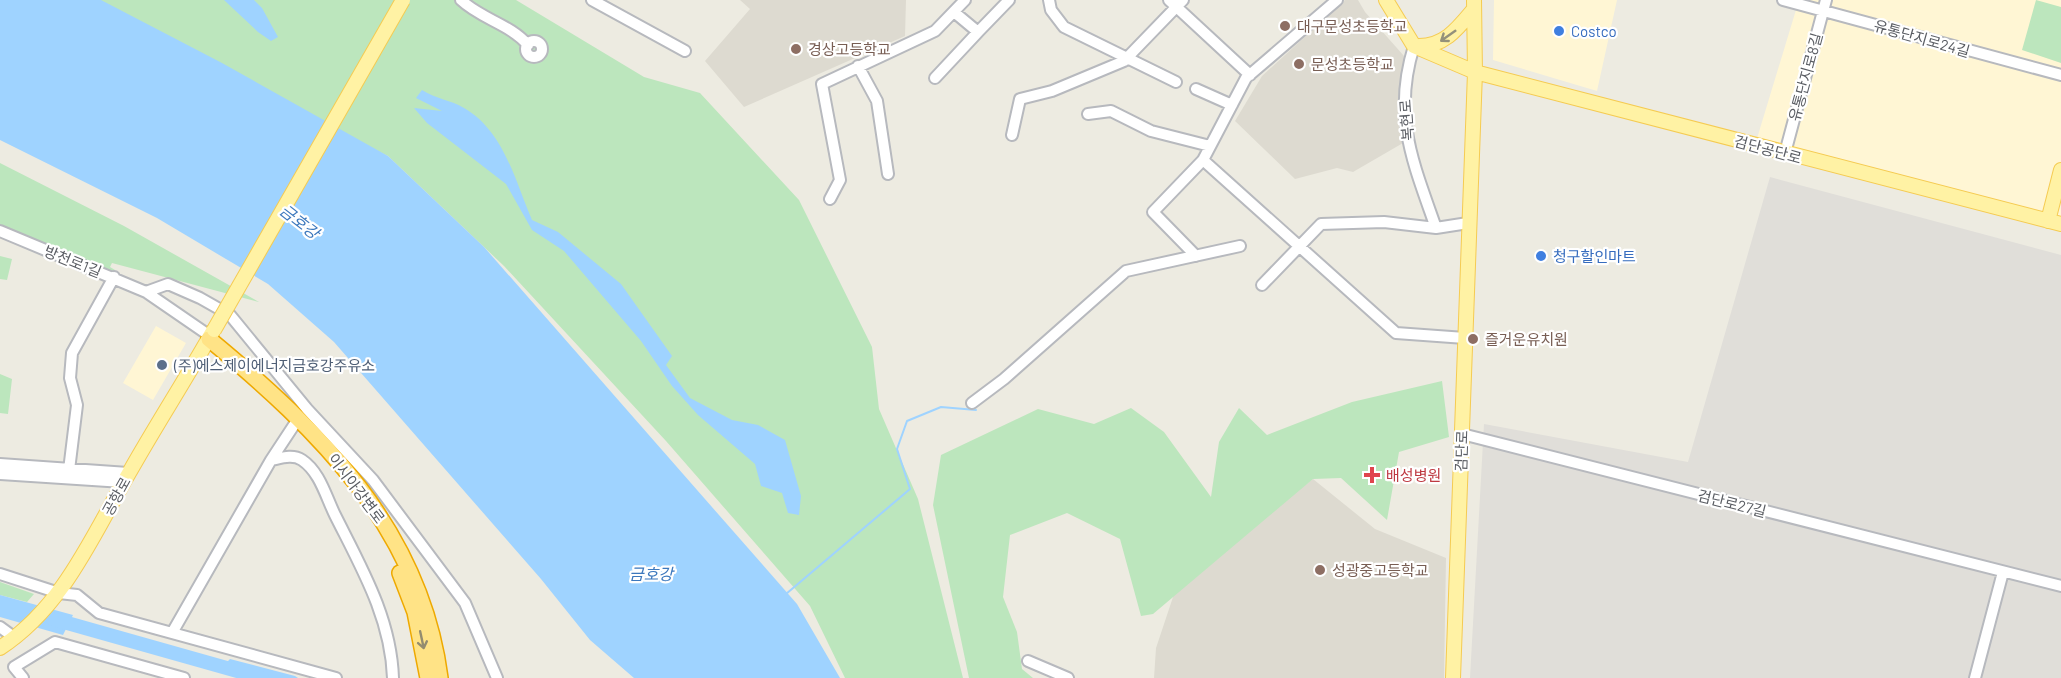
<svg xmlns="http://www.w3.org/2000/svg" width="2061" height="678" font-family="Barlow,'Noto Sans KR',sans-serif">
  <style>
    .commercial { fill: #fff6d4 }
    .industrial { fill: #e0ded9 }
    .education { fill: #dddad0 }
    .green { fill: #bce6bd }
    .water { fill: #9fd3ff }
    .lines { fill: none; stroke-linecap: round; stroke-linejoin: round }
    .stream { stroke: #9fd3ff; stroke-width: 2 }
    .river { stroke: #9fd3ff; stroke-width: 14 }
    .minor-casing { stroke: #b7b9be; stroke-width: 14 }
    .major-casing { stroke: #f5cb52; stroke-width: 16 }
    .highway-casing { stroke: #eea900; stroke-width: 18 }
    .minor { stroke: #fff; stroke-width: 10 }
    .major { stroke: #fff2a4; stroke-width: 14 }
    .highway { stroke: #ffe386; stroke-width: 15 }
    .major-bridge-casing { stroke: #f5cb52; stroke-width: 16; stroke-linecap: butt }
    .major-bridge { stroke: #fff2a4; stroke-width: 14 }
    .oneway { stroke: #94917a }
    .oneway2 { stroke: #948c6f }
    .education-dot { fill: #8d6e63; stroke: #fff; stroke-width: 2 }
    .shop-dot { fill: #3f7fe0; stroke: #fff; stroke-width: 2 }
    .service-dot { fill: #5c6f8a; stroke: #fff; stroke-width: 2 }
    .health-dot { fill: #e0444e; stroke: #fff; stroke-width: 2 }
    .labels { text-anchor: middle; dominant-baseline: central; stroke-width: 4.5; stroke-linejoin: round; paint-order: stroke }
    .education-label { font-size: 15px; fill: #785e54; stroke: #fff; text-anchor: start }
    .shop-label { font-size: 15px; fill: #366cbe; stroke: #fff; text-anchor: start }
    .street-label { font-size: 15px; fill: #5a5d63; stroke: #fff }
    .service-label { font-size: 15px; fill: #4e5e75; stroke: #fff; text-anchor: start }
    .health-label { font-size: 15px; fill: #be3a42; stroke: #fff; text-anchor: start }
    .water-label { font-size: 16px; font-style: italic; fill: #3c78bd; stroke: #fff }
  </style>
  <rect width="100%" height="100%" fill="#edebe1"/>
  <path class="commercial" d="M1494,0H1617L1597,91L1493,60Z
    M1799,0H2061V221L1755,145Z
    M156,326L186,343L153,400L123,383Z"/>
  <path class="industrial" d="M1770,177L2061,255V678H1470L1484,424L1688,462Z"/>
  <path class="education" d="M740,0H906L905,36L744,107L705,61L750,9Z
    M1345,0H1358L1365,12L1404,56L1406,67L1401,106L1403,143L1353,172L1337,168L1295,179L1235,121L1262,76Z
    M1313,479L1375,529L1446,558L1444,678H1154L1156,648L1178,582Z"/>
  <path class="green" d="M89,0H516L644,77L700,93L799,200L872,347L879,409L918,499L963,678H845L810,606L666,441L504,266L388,156L290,109Z
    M2036,0L2061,7V63L2022,50Z
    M0,163L124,226L259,302L112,263L110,267L115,270L113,274L0,226Z
    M0,256L12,259L7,280L0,279Z
    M0,374L12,379L8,414L0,413Z
    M1442,381L1449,437L1399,452L1387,520L1341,478L1313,479L1153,614L1141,616L1120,539L1067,513L1010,535L1003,597L1017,632L1022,669L1033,678H969L933,505L941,455L1038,409L1094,424L1131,408L1164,432L1211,497L1219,442L1239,408L1267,435L1352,402Z
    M0,582L34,594L27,602L0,595Z"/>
  <path class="water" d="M0,0H101L222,63L388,156L484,247L797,604L840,678H634L590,640L541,579L334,342L268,284L157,218L0,140Z
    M224,0H254L262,8L278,37L271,41L258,32Z
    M422,90C436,99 451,100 464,108C504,131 515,181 532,220L558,232L621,284L672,356L666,365L690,398L732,420L758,425L785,440L801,496L799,515L788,513L782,493L761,486L755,464L698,415L672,386L641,341L564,251L532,230L506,184L427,123L414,108L442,111L416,98Z
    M0,595L73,615L63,635L0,617Z
    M230,659L295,676L298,678H265L225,664Z"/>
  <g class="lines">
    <path class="stream" d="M786,594L910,489L897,449L907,421L941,407L976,410"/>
    <path class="river" d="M53,619L262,678"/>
    <g class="minor-casing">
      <path id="minor" d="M461,0C481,19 510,24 528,45
        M592,0L685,51
        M1049,0L1051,10L1064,27L1176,82
        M1169,0L1250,75
        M1783,0L2061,75
        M954,12L978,32L1009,0
        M526 49a8 8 0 1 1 16 0a8 8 0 1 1-16 0Z
        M1414,46C1392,116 1413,162 1436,228
        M858,66L877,101L888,174
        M935,78L978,32
        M1196,89L1232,105
        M1088,114L1111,111L1151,131L1210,146
        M1012,135L1020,99L1052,91L1124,61L1183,0
        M1785,153L1826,0
        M1203,160L1396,333L1465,338
        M830,199L840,180L822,84L935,31L965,0
        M0,231L146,292L210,336
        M1196,256L1153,212L1203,160L1246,78L1337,0
        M1262,285L1321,224L1384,222L1436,228L1468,223
        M146,292L168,284L200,298L230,315L307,409L373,480L465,603L497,678
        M972,403L1004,379L1126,271L1240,246
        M1462,434L2061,586
        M271,460L294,425
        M0,464L128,473
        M69,470L77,405L70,378L72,353L114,277
        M0,474L123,482
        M0,574L59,593L77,595L99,613L336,678
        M0,627L15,638
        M172,633L271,460C281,458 293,454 302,460C320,472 326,497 335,515C361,567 391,618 393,678
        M1028,661L1068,678
        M23,678L14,667L55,642L184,678
        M1975,678L2003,572"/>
    </g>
    <g class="major-casing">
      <path id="major" d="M1386,0L1414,46L1475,72L2061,224
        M1419,46C1445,46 1458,28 1474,9
        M2048,221L2061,170
        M0,648C64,606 92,536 129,473C156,425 186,379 213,331
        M1453,678L1475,72L1474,0"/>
    </g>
    <g class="highway-casing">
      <path id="highway" d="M209,339C319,430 421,529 440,678
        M400,573L415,612L428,678"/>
    </g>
    <use href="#minor" class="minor"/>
    <use href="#major" class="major"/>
    <use href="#highway" class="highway"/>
    <g class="major-bridge-casing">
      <path id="major-bridge" d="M214,330L403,0"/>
    </g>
    <use href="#major-bridge" class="major-bridge"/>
  </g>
  <defs><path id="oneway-shaft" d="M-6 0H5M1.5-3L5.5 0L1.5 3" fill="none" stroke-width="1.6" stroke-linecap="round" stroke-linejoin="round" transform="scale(1.5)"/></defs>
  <use class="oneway" href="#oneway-shaft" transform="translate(1448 36) rotate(145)"/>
  <use class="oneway2" href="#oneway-shaft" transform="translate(422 640) rotate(78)"/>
  <g class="education-dot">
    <circle cx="1285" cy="26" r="6"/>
    <circle cx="796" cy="49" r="6"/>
    <circle cx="1299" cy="64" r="6"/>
    <circle cx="1473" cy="339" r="6"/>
    <circle cx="1320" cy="570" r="6"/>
  </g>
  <g class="shop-dot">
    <circle cx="1559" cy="31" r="6"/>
    <circle cx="1541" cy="256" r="6"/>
  </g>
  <circle class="service-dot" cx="162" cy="365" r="6"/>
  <path class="health-dot" d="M1369 466h6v6h6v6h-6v6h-6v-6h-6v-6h6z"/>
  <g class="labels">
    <g class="education-label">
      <text x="1297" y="26">대구문성초등학교</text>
      <text x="808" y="49">경상고등학교</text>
      <text x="1311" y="64">문성초등학교</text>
      <text x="1485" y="339">즐거운유치원</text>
      <text x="1332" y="570">성광중고등학교</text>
    </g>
    <g class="shop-label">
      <text x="1571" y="31">Costco</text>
      <text x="1553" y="256">청구할인마트</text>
    </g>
    <g class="street-label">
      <text transform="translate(1922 38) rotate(16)">유통단지로24길</text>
      <text transform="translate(1805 77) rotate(-75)">유통단지로8길</text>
      <text transform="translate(1406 120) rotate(-94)">복현로</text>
      <text transform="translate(1768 149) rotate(15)">검단공단로</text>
      <text transform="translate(73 261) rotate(22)">방천로1길</text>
      <text transform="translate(1461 451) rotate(-88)">검단로</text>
      <text transform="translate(357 488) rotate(53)">이시아강변로</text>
      <text transform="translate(116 496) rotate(-61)">공항로</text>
      <text transform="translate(1732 503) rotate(14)">검단로27길</text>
    </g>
    <g class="service-label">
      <text x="174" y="365">(주)에스제이에너지금호강주유소</text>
    </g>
    <g class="health-label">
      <text x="1386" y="475">배성병원</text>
    </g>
    <g class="water-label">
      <text transform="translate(300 221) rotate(38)">금호강</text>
      <text x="651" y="573">금호강</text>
    </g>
  </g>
</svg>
